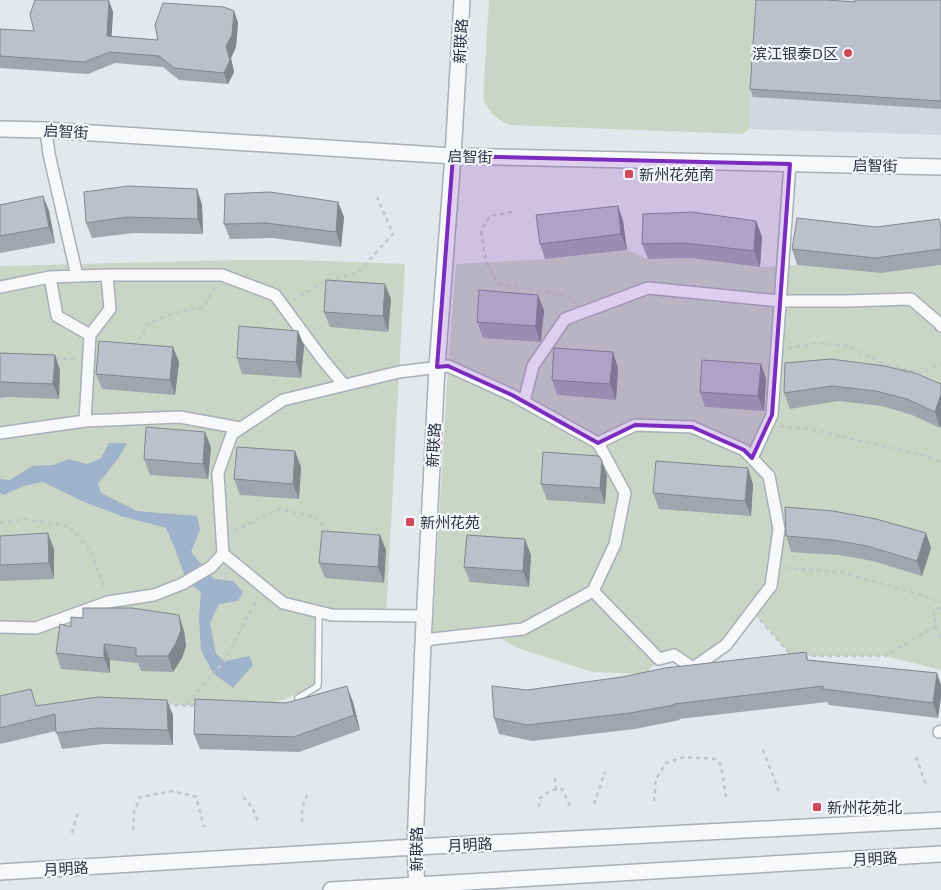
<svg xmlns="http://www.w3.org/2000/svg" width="941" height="890" font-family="'Noto Sans','Noto Sans SC',sans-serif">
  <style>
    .built { fill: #d2d6de }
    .green { fill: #c9d6c5 }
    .water { fill: #9fb4cc }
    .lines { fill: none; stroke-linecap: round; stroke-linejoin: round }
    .service-casing { stroke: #a9aeb7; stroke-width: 8 }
    .minor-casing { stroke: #a9aeb7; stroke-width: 14 }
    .tertiary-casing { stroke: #a9aeb7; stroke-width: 18 }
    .path { stroke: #c2c5cb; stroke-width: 2.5; stroke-dasharray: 4 4; stroke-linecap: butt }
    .service { stroke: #f7f8fa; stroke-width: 5.5 }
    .minor { stroke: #f7f8fa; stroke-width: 11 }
    .tertiary { stroke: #f7f8fa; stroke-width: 15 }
    .wall { fill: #a1a5ae }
    .shaded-wall { fill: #83868d }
    .building { fill: #bbc0ca; stroke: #83868d }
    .marked { fill: #7b2cbf; fill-opacity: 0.2; stroke: #7b2cbf; stroke-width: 4; stroke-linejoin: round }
    .poi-dot { fill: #d1495b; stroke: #f4f6f9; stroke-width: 2 }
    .labels { text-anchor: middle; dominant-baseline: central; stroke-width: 4.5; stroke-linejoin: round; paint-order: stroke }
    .street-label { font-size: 15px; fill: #2b3445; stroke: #f4f6f9 }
    .poi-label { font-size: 15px; fill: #2b3445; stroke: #f4f6f9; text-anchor: start }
  </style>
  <rect width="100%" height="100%" fill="#e4e7ec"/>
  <path class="built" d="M755,0H941V135L749,129Z"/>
  <path class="green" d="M489,0H755L749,129L742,134L509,125C494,117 490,113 483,98Z
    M627,250L648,259L690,258L760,267L797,265L881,273L941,265V670L885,656H792L752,611L726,645L693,668L674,655L659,659L645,674L592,672L518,648L491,633L432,639L448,366L456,264L545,259Z
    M239,260H297L405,264L386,615L319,612L318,686L264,707L87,703L0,711V266Z"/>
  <path class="water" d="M109,443H127C120,458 108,471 98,484L101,493L137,511L197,516L200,530L191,552L214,579L233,581L243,592L238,601L219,604L210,623L216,654L225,661L250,656L253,665L233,688L213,673L201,650L199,618L201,592L187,582L175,549L166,528L121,516L82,501L43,482L24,486L3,495L0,493V479L10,480L32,466L53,465L69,459L87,464L101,458Z"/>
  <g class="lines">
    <g class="service-casing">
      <path id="service" d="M298,698L318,686L319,612"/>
    </g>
    <g class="minor-casing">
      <path id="minor" d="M46,130L49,154L77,276
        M50,277L57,316L90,335
        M0,287L50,277L107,275H222L275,295L323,360L344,385
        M524,402L533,366L565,319L648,288L780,301H846L911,299L939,323L941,326
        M85,421L90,335L110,309L107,275
        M0,433L85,421L180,417L240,428
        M752,458L772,415L790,164
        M593,591L659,659L674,655L693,668L726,645L771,586L779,529L769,476L744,450L692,427L635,425L598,443
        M0,627L36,628L108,602L154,595L182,584L211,567L223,554
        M423,643L432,639L523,629L593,591L615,544L625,493L598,443L512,395L448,366L399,372L283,400L232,434L218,473L223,554L283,603L332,615L425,616
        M939,732L941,731"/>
    </g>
    <g class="tertiary-casing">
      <path id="tertiary" d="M0,129L46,130L453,156L941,167
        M0,872L415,847L941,820
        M331,890L941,854
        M417,890L415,847L423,643L437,367L453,156L462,0"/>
    </g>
    <path class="path" d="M512,212L490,216L481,230L486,262L498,284L562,295L576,302
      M293,300L324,282L358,272L393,234L377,197
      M133,346L151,322L180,311L203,308L214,288
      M788,349L816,343L848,346L884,364L921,373L941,364
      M55,359H77
      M780,426L814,430L930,457L941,463
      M0,523L23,519L68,526L91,550L105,591
      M234,531L279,509L315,517L331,534
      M785,568L841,572L907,591L941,602
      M941,607L933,614L939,636L941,637
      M760,620L791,655
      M804,656H885L936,626
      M166,705L198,706
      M187,705L213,673L225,661L246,619L258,599
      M763,750L780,794
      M916,757L926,785
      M555,778L556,790
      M243,797L252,807L259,824
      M654,801L656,779L666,763L684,757L715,759L721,765L726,797
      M594,804L605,772
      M539,807L540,798L551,790L562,789L570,806
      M302,822V809L308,792
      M133,830L134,812L140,797L173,791L196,797L204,827
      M72,833L78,812"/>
    <use href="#service" class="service"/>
    <use href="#minor" class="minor"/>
    <use href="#tertiary" class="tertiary"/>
  </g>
  <path class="wall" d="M941,0V109L753,97L750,89L855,2Z
    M109,1L113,12L111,36L158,40L234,11L238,23L236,47L231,58L234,72L228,84L179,80L163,67L115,63L88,74L0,68V29L34,31Z
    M197,189L202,205L203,234L133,233L92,238L86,223Z
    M43,196L49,211L55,243L0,253V205Z
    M338,202L344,217L341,247L272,238L230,239L224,224Z
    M618,206L623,221L627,250L545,259L540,244Z
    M756,221L762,237L760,267L690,258L648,259L642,244Z
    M941,224V265L881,273L797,265L792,249L876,227Z
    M391,299L388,332L330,327L324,312Z
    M544,310L541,340L540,342L483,338L477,322Z
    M298,331L304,346L301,378L242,374L237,358Z
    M173,347L179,362L175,395L102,389L96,374Z
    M0,353L55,355L60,370L59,399L7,397L0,398Z
    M785,363L941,384L940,428L912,415L882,406L838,401L790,409L784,393Z
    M761,364L766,379L764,411L705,407L700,392Z
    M618,368L616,400L557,395L552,380Z
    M211,447L208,479L150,475L144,459Z
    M602,461L607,476L605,504L547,500L541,484Z
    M301,467L299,499L240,495L234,479Z
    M753,484L751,516L659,509L653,493Z
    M926,533L931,548L922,576L873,561L839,555L791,552L786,536Z
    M380,535L386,550L384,583L325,578L319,563Z
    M0,536L54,549V579L0,581Z
    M531,555L529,587L470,582L464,567Z
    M71,627L184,631L186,646L182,658L173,672L141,671L138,663L110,660V673L61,669L56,653Z
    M806,652L808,660L937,673L938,718L829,705L827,702L679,719L680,720L635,729L532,741L499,734L494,718L527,690Z
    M0,696L37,706L173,715V745L103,744L62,749L56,731L0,744Z
    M353,702L360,730L299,752L200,749L194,734L286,703Z"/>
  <path class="shaded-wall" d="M109,1L113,12L111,48L107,36Z
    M234,11L238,23L236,47L231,58L234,72L228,84L224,73L226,46Z
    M197,189L202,205L203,234L198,219Z
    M43,196L49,211L55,243L49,227Z
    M338,202L344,217L341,247L336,232Z
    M618,206L623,221L627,250L621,234Z
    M756,221L762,237L760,267L754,251Z
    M385,284L391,299L388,332L383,316Z
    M538,295L544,310L541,340L540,342L535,326Z
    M298,331L304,346L301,378L296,362Z
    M173,347L179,362L175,395L170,380Z
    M613,352L618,368L616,400L610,384Z
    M55,355L60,370L59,399L53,384Z
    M761,364L766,379L764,411L758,396Z
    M941,394V426L940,428L935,412Z
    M205,432L211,447L208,479L203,464Z
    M295,451L301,467L299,499L293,484Z
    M602,461L607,476L605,504L600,488Z
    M748,468L753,484L751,516L745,501Z
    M48,533L54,549V579L49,563Z
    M926,533L931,548L922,576L917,561Z
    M380,535L386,550L384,583L378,567Z
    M525,539L531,555L529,587L523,571Z
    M179,615L184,631L186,646L182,658L173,672L168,656Z
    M104,644L110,660V673L104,658Z
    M937,673L941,685V698L938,718L933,703Z
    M347,686L353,702L360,730L354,715Z
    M167,700L173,715V745L168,730Z"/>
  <path class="building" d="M35,0H107L109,1L107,36L158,40L155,25L163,3L224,7L234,11L232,35L226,46L230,60L224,73L174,68L159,56L110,52L84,62L0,56V29L34,31L30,14Z
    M756,0H826L855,2V0H941V101L750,89Z
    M128,186L197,189L198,219L127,217L86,223L84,192Z
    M270,192L338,202L336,232L266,223L224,224L225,194Z
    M43,196L49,227L0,236V205Z
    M618,206L621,234L540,244L536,215Z
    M692,212L756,221L754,251L684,243L642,244L643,214Z
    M797,218L876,227L939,219L941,227V249L875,258L792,249Z
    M326,280L385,284L383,316L324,312Z
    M479,290L538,295L536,325L535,326L477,322Z
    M239,326L298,331L296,362L237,358Z
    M99,341L173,347L170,380L96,374Z
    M554,348L613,352L610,384L552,380Z
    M0,353L55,355L53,384L0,382Z
    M831,359L884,366L915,373L941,384V394L935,412L907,399L876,391L832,386L784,393L785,363Z
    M702,360L761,364L758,396L700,392Z
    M146,427L205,432L203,464L144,459Z
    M237,447L295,451L293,484L234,479Z
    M543,452L599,456L602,461L600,488L541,484Z
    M656,461L748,468L745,501L653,493Z
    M785,507L833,511L876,519L926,533L917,561L867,546L833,540L786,536Z
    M322,531L380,535L378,567L319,563Z
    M48,533L49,563L0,565V536Z
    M467,535L525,539L523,571L464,567Z
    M83,608H132L179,615L181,630L176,643L168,656H136V648L104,644V658L56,653L60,624L71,627V617L83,618Z
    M806,652L807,660L937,673L933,703L823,689V686L674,704V705L630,713L527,725L494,718L492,686L527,690L622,677L665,668Z
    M347,686L354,715L294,737L194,734L195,699L286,703Z
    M31,689L36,706L98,697L167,700L168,730L97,728L56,733L55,714L0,728V696Z"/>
  <path class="marked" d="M453,156L790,164L772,415L752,458L744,450L692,427L635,425L598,443L512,395L448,366L437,367Z"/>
  <g class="poi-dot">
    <circle cx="848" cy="53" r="5"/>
    <rect x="624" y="169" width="10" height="10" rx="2.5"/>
    <rect x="405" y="517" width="10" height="10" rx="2.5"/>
    <rect x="812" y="802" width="10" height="10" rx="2.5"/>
  </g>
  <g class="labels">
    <g class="street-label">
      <text transform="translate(460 41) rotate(-87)">新联路</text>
      <text transform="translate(66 131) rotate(3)">启智街</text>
      <text transform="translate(470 156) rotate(2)">启智街</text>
      <text transform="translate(875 165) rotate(1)">启智街</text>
      <text transform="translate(433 445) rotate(-87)">新联路</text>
      <text transform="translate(470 844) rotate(-3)">月明路</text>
      <text transform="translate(416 849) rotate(-90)">新联路</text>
      <text transform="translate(875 858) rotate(-3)">月明路</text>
      <text transform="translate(66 868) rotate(-3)">月明路</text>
    </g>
    <g class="poi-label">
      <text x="838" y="53" text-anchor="end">滨江银泰D区</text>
      <text x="639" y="174">新州花苑南</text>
      <text x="420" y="522">新州花苑</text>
      <text x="827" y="807">新州花苑北</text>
    </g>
  </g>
</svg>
